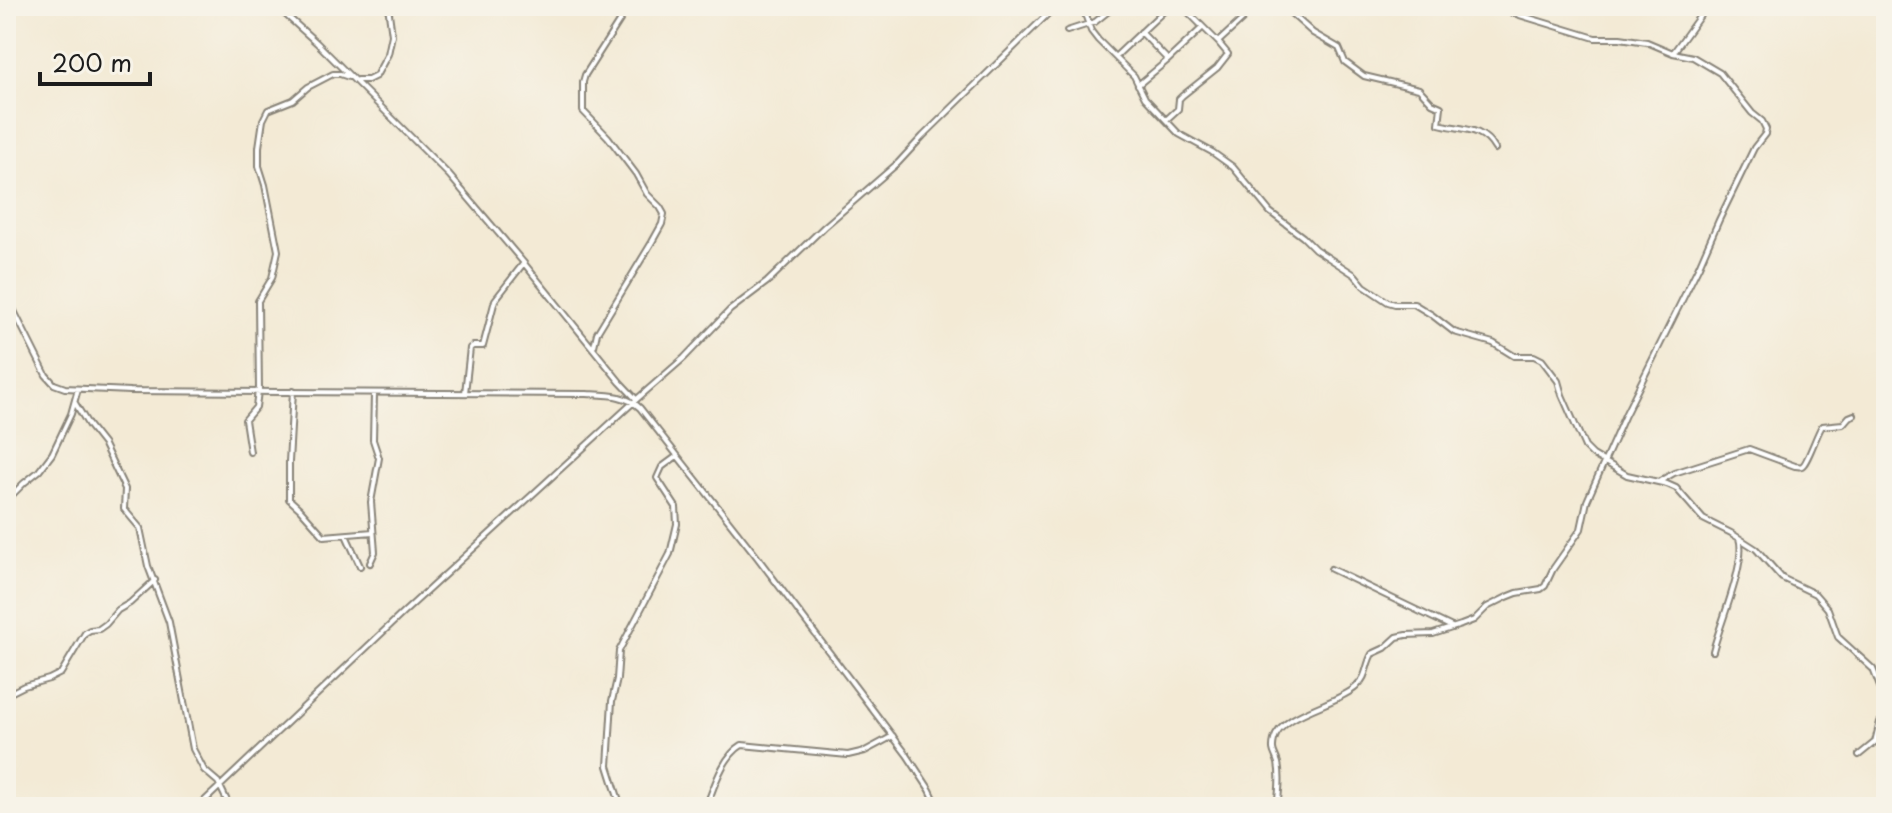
<svg xmlns="http://www.w3.org/2000/svg" width="1892" height="813" font-family="'Playpen Sans',sans-serif">
  <style>
    .lines { fill: none; stroke-linecap: round; stroke-linejoin: round }
    .street-casing { stroke: #888378; stroke-width: 8 }
    .street { stroke: #fff; stroke-width: 4 }
  </style>
  <rect width="100%" height="100%" fill="#f7f3e8"/>
  <filter id="ink" filterUnits="userSpaceOnUse"><feTurbulence type="fractalNoise" baseFrequency=".0125" numOctaves="2"/><feDisplacementMap in="SourceGraphic" scale="16" xChannelSelector="R" yChannelSelector="G"/><feConvolveMatrix kernelMatrix="1 2 1 2 8 2 1 2 1" color-interpolation-filters="sRGB"/></filter>
  <filter id="wash" filterUnits="userSpaceOnUse"><feTurbulence type="fractalNoise" baseFrequency=".006" numOctaves="4" result="noise"/><feDisplacementMap in="SourceGraphic" scale="32" xChannelSelector="R" yChannelSelector="G"/><feGaussianBlur stdDeviation="1.8" result="paint"/><feColorMatrix in="noise" values="0 0 0 0 0 0 0 0 0 0 0 0 0 0 0 0 0 1.4 0 .05"/><feComposite in="paint" operator="in"/></filter>
  <g filter="url(#wash)">
    <rect width="100%" height="100%" fill="#f3ead5"/>
  </g>
  <g filter="url(#ink)">
    <g class="lines">
      <g class="street-casing">
        <path id="street" d="M276,6L317,43L449,175L523,262L620,382L636,399
          M1078,6L1085,14L1091,31L1098,40L1134,76L1145,98L1179,134L1212,152L1233,167L1270,212L1303,237L1315,249L1355,275L1364,286L1388,302L1395,304H1414L1432,315L1454,332L1493,343L1514,356H1534L1542,360L1558,381L1562,395L1585,447L1593,455L1627,475L1667,484L1676,488L1703,519L1731,533L1756,549L1782,578L1815,594L1828,609L1838,637L1873,669L1886,702
          M1283,6L1313,33L1339,48L1345,62L1364,76L1419,89L1432,103L1441,107L1439,124C1461,130 1482,126 1495,149
          M1067,31L1095,22L1115,6
          M1141,32L1168,60
          M1218,42L1243,19V6
          M1673,53L1707,6
          M1115,57L1169,6
          M357,80H368L376,76L388,54L392,35L388,6
          M1138,85L1168,60L1202,28
          M1166,120L1178,109L1179,99L1182,96L1217,68L1228,54L1218,42L1182,6
          M6,295L46,375L54,384L65,388L130,391L587,394C607,395 625,394 640,408L754,553L907,755L930,790L938,807
          M594,346L597,333L652,242L662,224L664,214L660,207L647,194L636,174L608,137L583,111V82L585,75L629,6
          M259,391L258,301L272,278L278,251L265,185L259,166V147L263,120L268,110L293,100L308,87L333,74H340L349,77
          M293,391L289,462V499L300,509L324,536L373,532
          M465,393L470,348L473,346H483L495,300L523,264
          M75,403L89,426L104,445L125,489L124,509L140,528L148,566L169,622L193,749L204,770L218,782L230,807
          M250,452L245,420L256,407L258,391
          M1660,481L1674,473L1749,449L1795,466C1798,466 1800,467 1802,466C1807,464 1817,433 1822,426L1843,424L1849,417L1854,415
          M6,501L24,483L39,471L52,454L71,414L78,389
          M346,535L360,566
          M370,563L375,552L371,502L379,458L373,440L374,394
          M1331,569L1452,627
          M1713,651C1720,623 1747,562 1739,538
          M6,695L24,686L49,679L61,673L85,633L90,630L99,629L106,624L118,610L130,603L155,580
          M1859,755L1875,742L1880,722L1886,718
          M198,807L403,613L637,399L684,358L730,310L767,282L824,227L898,163L923,136L1056,6
          M621,807L608,766L612,701L617,679L619,651L670,554L677,524L676,507L657,478L662,467L677,456
          M706,807C714,787 723,756 742,745L848,755L865,751L893,736
          M1277,807C1279,793 1281,778 1278,763C1275,753 1271,752 1274,740C1281,713 1336,705 1356,687C1368,676 1365,666 1372,654L1385,648L1397,637L1406,635L1433,634L1461,625L1474,620L1487,607L1507,597L1517,593L1541,589L1545,586L1553,569L1581,529L1587,501L1625,415L1699,266L1719,220L1754,148L1765,134L1766,129L1762,121L1752,113L1720,73L1693,57L1673,53L1647,42L1620,38H1595L1513,13L1498,6"/>
      </g>
      <use href="#street" class="street"/>
    </g>
  </g>
  <rect width="1892" height="813" fill="none" stroke="#f7f3e8" stroke-width="32"/>
  <path d="M40 72v12h110v-12" fill="none" stroke="#1c1c1c" stroke-width="4"/>
  <text x="52" y="72" font-size="24" fill="#1c1c1c" stroke="#f7f3e8" stroke-width="6" paint-order="stroke">200 m</text>
</svg>
